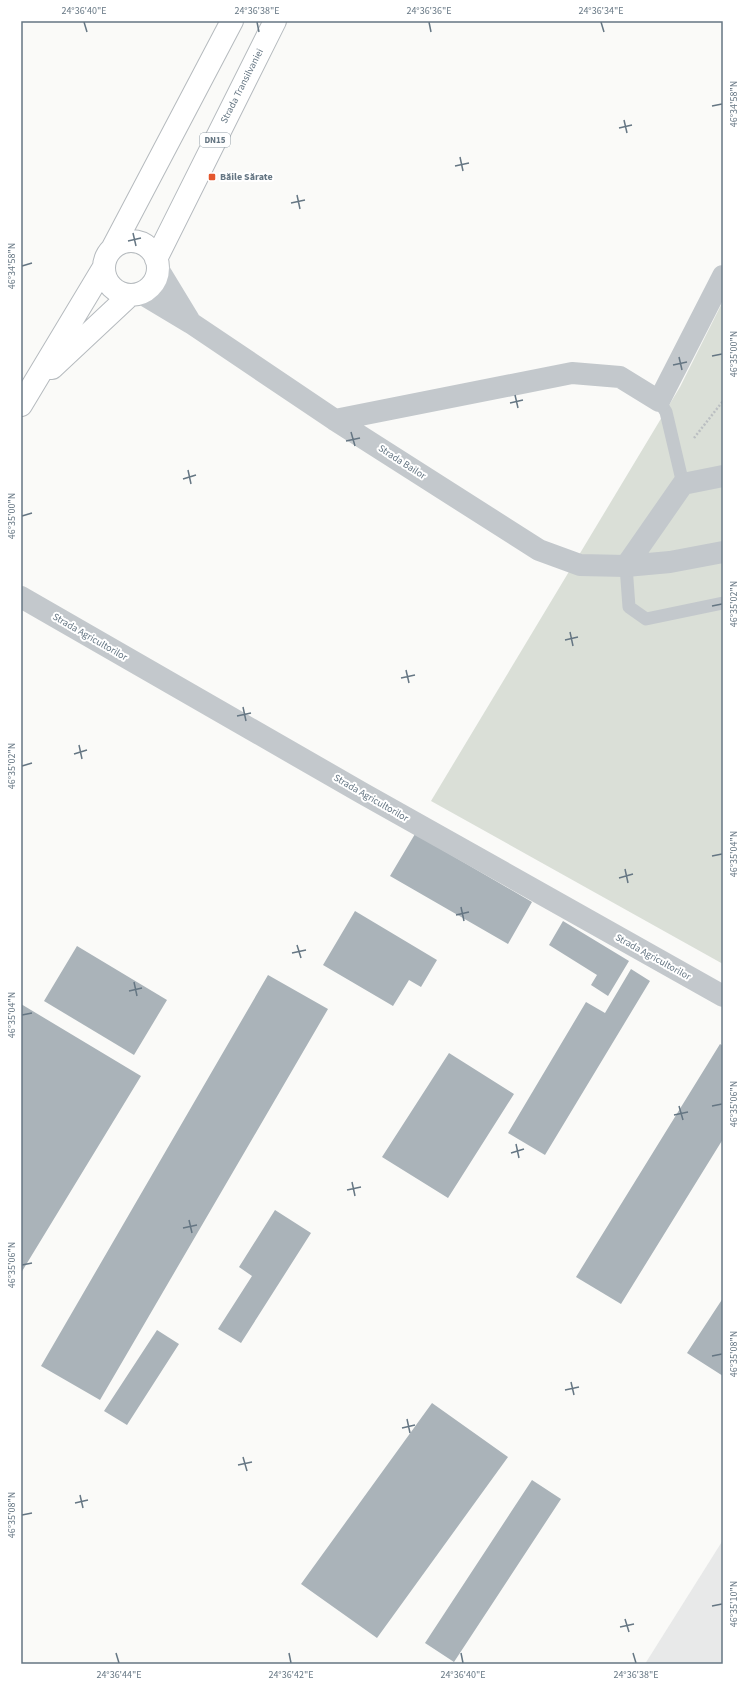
<svg xmlns="http://www.w3.org/2000/svg" width="744" height="1685" font-family="'Source Sans 3',sans-serif">
  <style>
    .built { fill: #e8e9e9 }
    .green { fill: #dadfd7 }
    .building { fill: #aab3b9 }
    .lines { fill: none; stroke-linecap: round; stroke-linejoin: round }
    .primary-casing { stroke: #b5babe; stroke-width: 24 }
    .path { stroke: #bbbfc2; stroke-width: 2.5; stroke-dasharray: 2 2; stroke-linecap: butt }
    .service { stroke: #c3c8cc; stroke-width: 13 }
    .minor { stroke: #c3c8cc; stroke-width: 22 }
    .primary { stroke: #fff; stroke-width: 22 }
    .ticks { fill: none; stroke: #657683; stroke-width: 1.5 }
    .poi-dot { fill: #e4572e; stroke: #fff; stroke-width: 1.5 }
    .labels { text-anchor: middle; dominant-baseline: central; stroke-width: 4; stroke-linejoin: round; paint-order: stroke }
    .shield { fill: #fff; stroke: #939fa8; stroke-width: 1 }
    .shield-label { font-size: 9px; font-weight: bold; fill: #657683 }
    .street-label { font-size: 10px; fill: #657683; stroke: #fff }
    .poi-label { font-size: 10px; font-weight: bold; fill: #657683; stroke: #fff; text-anchor: start }
    .neatline { fill: none; stroke: #657683; stroke-width: 1.5 }
    .ticks-label { font-size: 10px; text-anchor: middle; fill: #657683 }
  </style>
  <rect width="100%" height="100%" fill="#fafaf8"/>
  <path class="built" d="M723,1540V1664H645Z"/>
  <path class="green" d="M723,301V964L431,801L680,387Z"/>
  <path class="building" d="M415,834L532,902L508,944L390,876Z
    M355,911L437,960L421,987L409,980L393,1006L323,965Z
    M563,921L629,961L608,996L591,985L597,975L549,945Z
    M77,946L167,1000L134,1055L44,1001Z
    M631,969L650,981L545,1155L508,1133L586,1002L605,1013Z
    M268,975L328,1009L100,1400L41,1366Z
    M21,1004L141,1076L21,1273Z
    M720,1044L723,1046V1139L621,1304L576,1277Z
    M449,1053L514,1094L448,1198L382,1157Z
    M275,1210L311,1233L241,1343L218,1329L252,1276L239,1267Z
    M723,1298V1376L687,1353Z
    M157,1330L179,1344L127,1425L104,1411Z
    M432,1403L508,1457L377,1638L301,1584Z
    M532,1480L561,1499L454,1662L425,1643Z"/>
  <g class="lines">
    <g class="primary-casing">
      <path id="primary" d="M104 268a27 27 0 1 1 54 0a27 27 0 1 1-54 0Z
        M112,249L232,21
        M156,259L275,21
        M52,368L130,295
        M21,405L104,267"/>
    </g>
    <path class="path" d="M694,438L723,401"/>
    <path class="service" d="M659,401L666,412L683,484
      M626,566L629,607L646,619L723,603"/>
    <path class="minor" d="M158,269L189,320
      M141,293L191,323L335,420L539,550L580,565L626,566L670,562L723,552
      M335,420L572,373L620,377L659,401L723,276
      M626,566L683,484L723,476
      M21,597L362,793L723,996"/>
    <use href="#primary" class="primary"/>
  </g>
  <path class="ticks" d="M84,22L87,32M257,22L259,32M429,22L431,32M601,22L604,32M712,106L722,104M624,120L627,133M619,128L632,125M460,157L463,171M455,166L469,163M297,195L300,209M291,203L305,200M133,233L136,246M128,241L141,238M22,266L32,263M712,356L722,354M679,357L682,370M673,365L687,362M515,395L518,408M510,403L523,400M351,432L355,446M346,441L360,438M188,470L191,484M183,479L196,475M22,516L32,513M712,606L722,604M570,632L573,646M565,640L578,637M406,670L409,683M401,678L415,675M243,707L246,721M237,716L251,713M79,745L82,759M74,754L87,750M22,766L32,763M712,856L722,854M625,869L628,883M619,878L633,874M461,907L464,921M456,915L469,912M297,945L301,958M292,953L306,950M134,982L137,996M129,991L142,988M22,1015L32,1013M679,1106L683,1120M712,1106L722,1104M674,1115L688,1112M516,1144L519,1158M511,1153L524,1149M352,1182L355,1196M347,1190L361,1187M189,1220L192,1233M183,1228L197,1225M22,1265L32,1263M712,1356L722,1354M571,1382L574,1395M565,1390L579,1387M407,1419L410,1433M402,1428L415,1425M243,1457L247,1471M238,1465L252,1462M80,1495L83,1508M75,1503L88,1500M22,1515L32,1513M712,1606L722,1604M625,1619L629,1632M620,1627L634,1624M116,1653L119,1663M289,1653L291,1663M461,1653L463,1663M633,1653L636,1663"/>
  <rect class="poi-dot" x="208" y="173" width="8" height="8" rx="2"/>
  <g class="labels">
    <rect class="shield" x="200" y="133" width="30" height="14" rx="3"/>
    <g class="shield-label">
      <text x="215" y="140">DN15</text>
    </g>
    <g class="street-label">
      <text transform="translate(242 86) rotate(-63)">Strada Transilvaniei</text>
      <text transform="translate(402 462) rotate(33)">Strada Bailor</text>
      <text transform="translate(90 637) rotate(30)">Strada Agricultorilor</text>
      <text transform="translate(371 798) rotate(30)">Strada Agricultorilor</text>
      <text transform="translate(653 957) rotate(29)">Strada Agricultorilor</text>
    </g>
    <g class="poi-label">
      <text x="220" y="177">Băile Sărate</text>
    </g>
  </g>
  <rect width="744" height="1685" fill="none" stroke="#ffffff" stroke-width="44"/>
  <rect x="22" y="22" width="700" height="1641" class="neatline"/>
  <g class="ticks-label">
    <text x="84" y="14">24°36'40"E</text>
    <text x="257" y="14">24°36'38"E</text>
    <text x="429" y="14">24°36'36"E</text>
    <text x="601" y="14">24°36'34"E</text>
    <text transform="translate(733 104) rotate(-90)" y="4">46°34'58"N</text>
    <text transform="translate(11 266) rotate(-90)" y="4">46°34'58"N</text>
    <text transform="translate(733 354) rotate(-90)" y="4">46°35'00"N</text>
    <text transform="translate(11 516) rotate(-90)" y="4">46°35'00"N</text>
    <text transform="translate(733 604) rotate(-90)" y="4">46°35'02"N</text>
    <text transform="translate(11 766) rotate(-90)" y="4">46°35'02"N</text>
    <text transform="translate(733 854) rotate(-90)" y="4">46°35'04"N</text>
    <text transform="translate(11 1015) rotate(-90)" y="4">46°35'04"N</text>
    <text transform="translate(733 1104) rotate(-90)" y="4">46°35'06"N</text>
    <text transform="translate(11 1265) rotate(-90)" y="4">46°35'06"N</text>
    <text transform="translate(733 1354) rotate(-90)" y="4">46°35'08"N</text>
    <text transform="translate(11 1515) rotate(-90)" y="4">46°35'08"N</text>
    <text transform="translate(733 1604) rotate(-90)" y="4">46°35'10"N</text>
    <text x="119" y="1678">24°36'44"E</text>
    <text x="291" y="1678">24°36'42"E</text>
    <text x="463" y="1678">24°36'40"E</text>
    <text x="636" y="1678">24°36'38"E</text>
  </g>
</svg>
